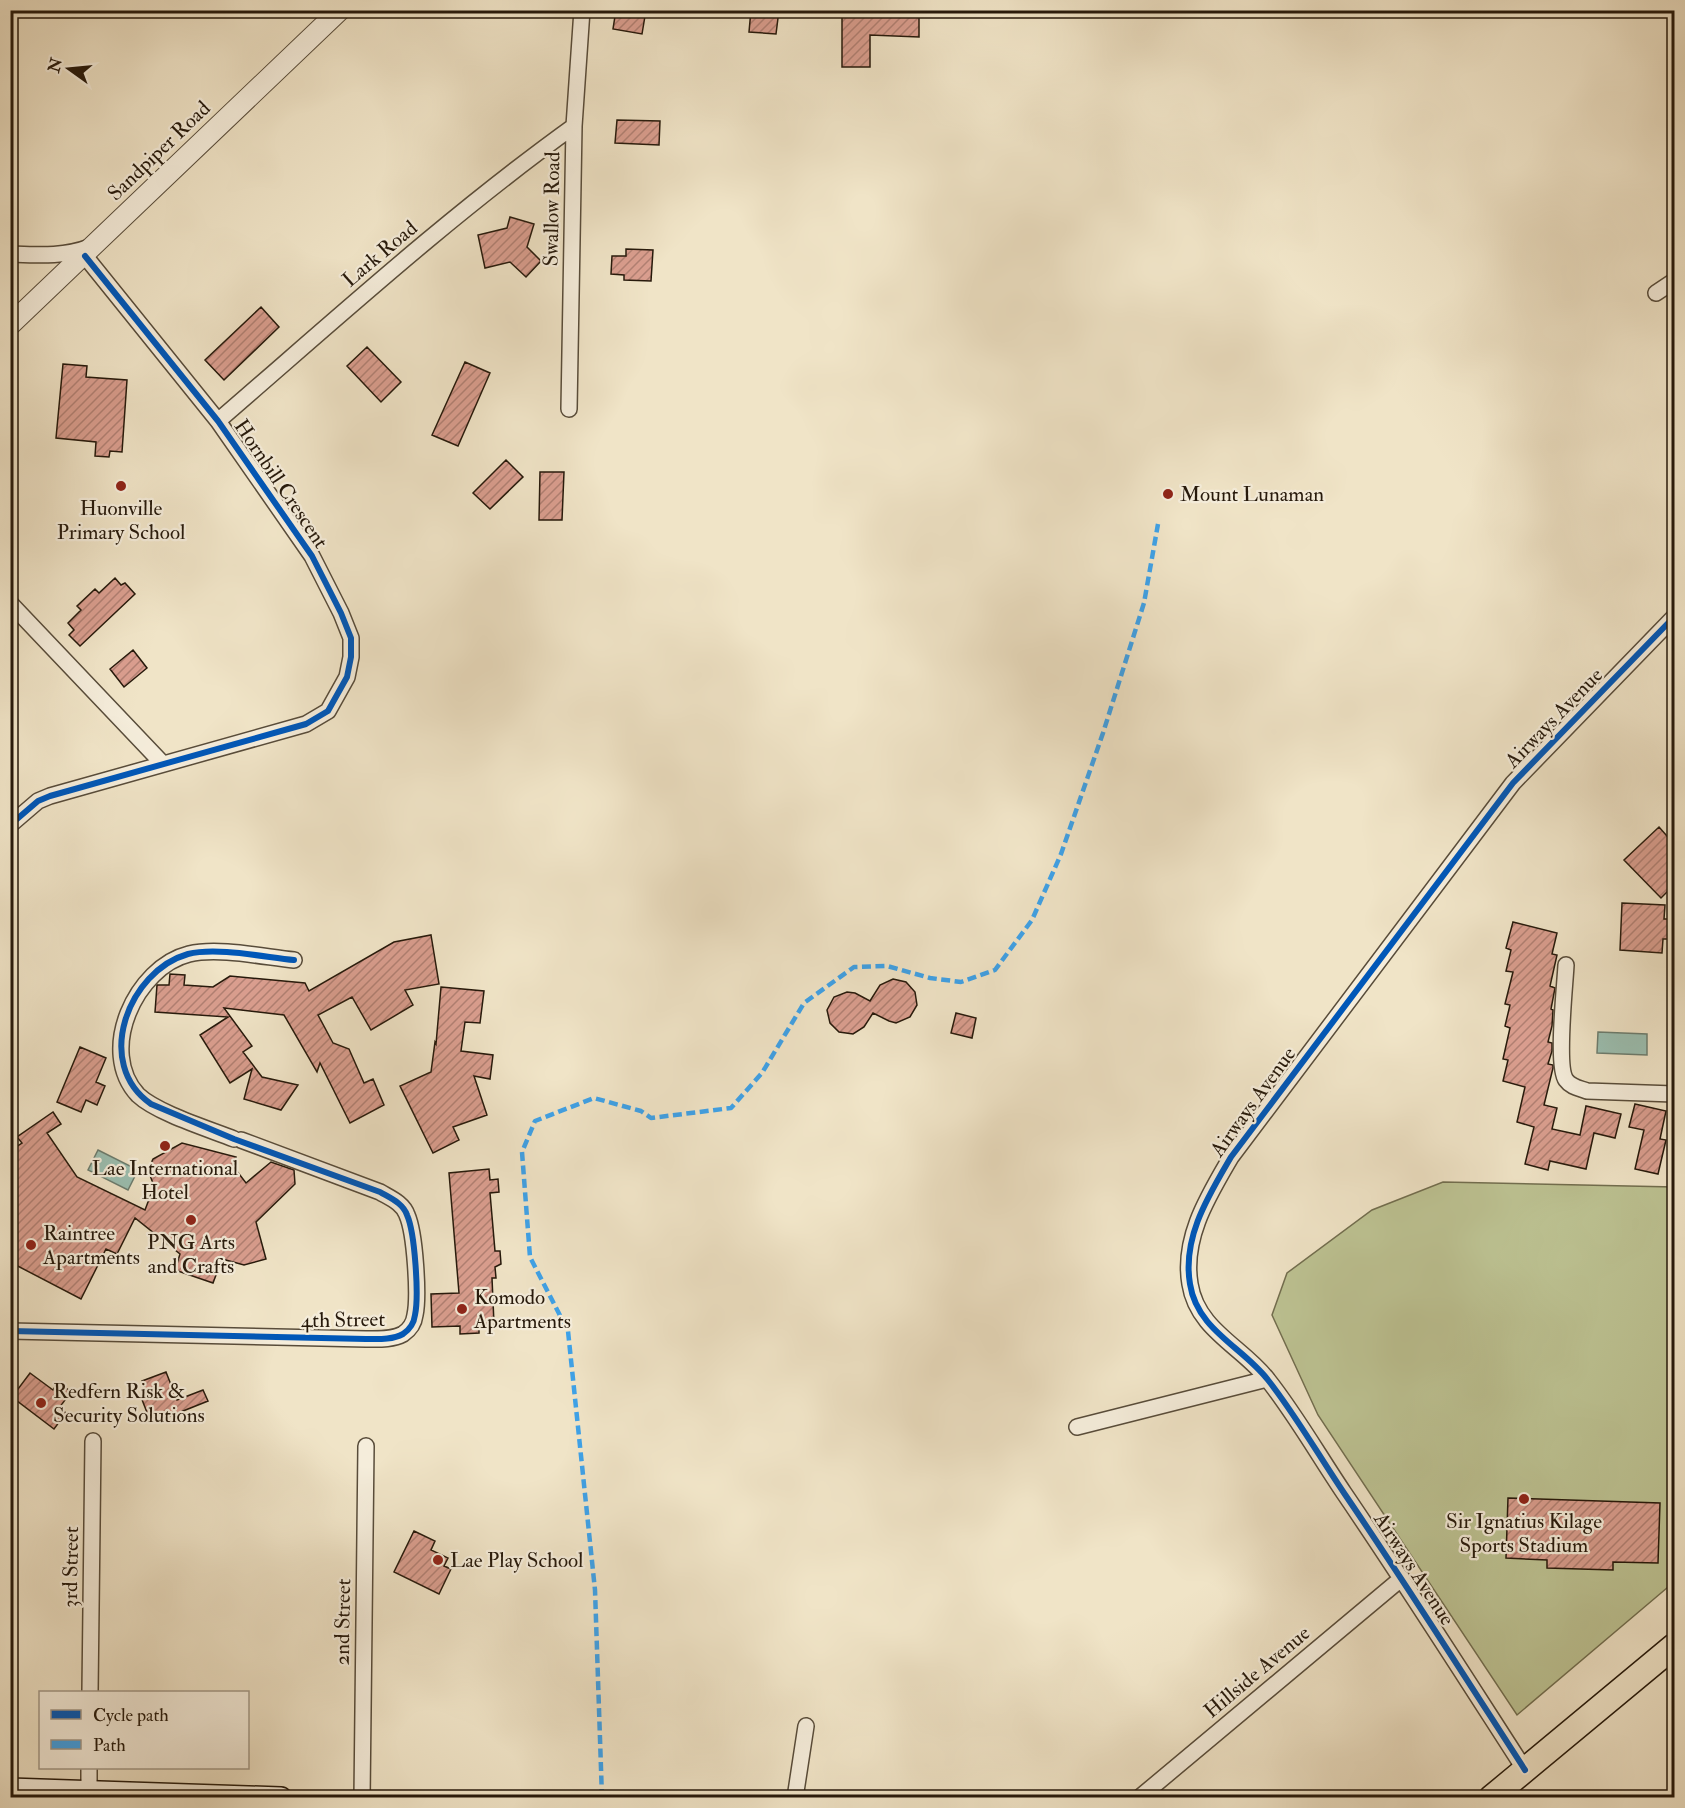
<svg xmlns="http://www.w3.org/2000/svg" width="1685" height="1808" font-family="'IM FELL Double Pica',serif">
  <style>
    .pitch { fill: #bdc393; stroke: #726e4f; stroke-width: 1.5 }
    .water { fill: #9bbfb1; stroke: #6c7d6f; stroke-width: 1.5 }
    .building { fill: url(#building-hatch); stroke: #26190b; stroke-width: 1.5 }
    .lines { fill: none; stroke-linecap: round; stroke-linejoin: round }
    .minor-casing { stroke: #584c3a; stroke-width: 18 }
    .tertiary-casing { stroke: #584c3a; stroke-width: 22 }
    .secondary-casing { stroke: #26190b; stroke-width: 24 }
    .primary-casing { stroke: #26190b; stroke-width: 27 }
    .minor { stroke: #f5eddb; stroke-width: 15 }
    .tertiary { stroke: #f5eddb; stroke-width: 20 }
    .secondary { stroke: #f5eddb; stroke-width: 21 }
    .primary { stroke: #f0e4c7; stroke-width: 24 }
    .quiet { stroke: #3ea2e9; stroke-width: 4.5; stroke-dasharray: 9 4.5; stroke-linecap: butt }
    .cycleway-casing { stroke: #f5eddb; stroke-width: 10 }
    .cycleway { stroke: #0057b8; stroke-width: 6 }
    .poi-dot { fill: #8f2418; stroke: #f5eddb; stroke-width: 2 }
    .labels { text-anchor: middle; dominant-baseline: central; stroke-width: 4.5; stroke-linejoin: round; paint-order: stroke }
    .street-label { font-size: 21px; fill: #26190b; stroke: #f5eddb }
    .poi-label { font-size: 21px; fill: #26190b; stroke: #f5eddb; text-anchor: start }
  </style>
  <defs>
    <pattern id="building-hatch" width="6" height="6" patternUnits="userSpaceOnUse" patternTransform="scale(1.5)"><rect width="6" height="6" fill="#da9e8f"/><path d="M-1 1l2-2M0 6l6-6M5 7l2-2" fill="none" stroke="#b18073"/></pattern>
  </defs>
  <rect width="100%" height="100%" fill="#f0e4c7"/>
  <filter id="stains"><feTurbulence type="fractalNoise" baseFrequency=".00333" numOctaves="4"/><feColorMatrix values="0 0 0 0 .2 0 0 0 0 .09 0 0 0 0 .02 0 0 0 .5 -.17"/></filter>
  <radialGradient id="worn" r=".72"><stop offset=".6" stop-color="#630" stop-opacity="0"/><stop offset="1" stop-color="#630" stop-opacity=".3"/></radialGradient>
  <path class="pitch" d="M1443,1182L1674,1187V1582L1517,1715L1318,1415L1272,1315L1287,1273L1372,1210Z"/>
  <path class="water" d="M1598,1032L1647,1034V1055L1597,1053Z
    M98,1150L138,1170L128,1190L88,1170Z"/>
  <path class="building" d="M616,10H646L642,34L613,29Z
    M751,10H779L776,34L749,32Z
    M842,10H919V37L870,35V67H842Z
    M617,120L660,121L659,145L615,143Z
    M510,217L534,224L527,247L541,261L526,277L510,262L485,268L478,235L507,228Z
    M626,249L653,250L651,281L624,280V275L611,274L612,256H626Z
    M261,307L279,327L224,380L205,360Z
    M367,347L401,382L381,402L347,366Z
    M465,362L490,373L458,446L432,435Z
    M63,364L87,366L86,377L127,380L122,452L110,451L109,457L95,456L96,442L56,438Z
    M506,460L523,477L490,509L473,493Z
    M540,472H564L562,520H539Z
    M115,578L121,585L125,583L135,594L80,646L69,635L74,630L68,623L81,610L77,606L95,589L99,593Z
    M133,650L147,668L124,687L110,669Z
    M1659,827L1674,844V885L1661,898L1624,860Z
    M1622,903L1665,905L1664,919H1674L1673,939H1663L1662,953L1620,950Z
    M1513,922L1557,933L1552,954L1557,955L1550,986L1555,988L1551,1009L1553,1010L1552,1026L1548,1042L1552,1043V1051L1548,1064L1553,1065V1068L1544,1105L1557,1108L1552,1129L1580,1135L1586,1106L1621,1114L1615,1138L1594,1133L1586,1169L1550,1161L1548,1170L1525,1164L1534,1127L1517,1122L1525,1087L1503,1081L1508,1060L1503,1059L1510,1028L1505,1026L1510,1005L1505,1004L1513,972L1506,971L1511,950L1506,948Z
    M431,935L439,984L405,990L413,1005L371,1030L352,997L318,1015L333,1043L349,1049L364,1083L373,1079L384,1105L350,1123L320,1063L317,1072L284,1015L224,1008L252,1046L243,1052L262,1077L298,1085L281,1110L244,1099L252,1069L230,1083L200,1035L228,1017L155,1012L157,985H169L170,974L185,975L184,985L213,987L230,976L305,983L309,991L394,942Z
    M893,979L906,982L915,992L917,1005L910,1017L896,1023L889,1021L873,1013L864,1027L853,1034L839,1032L830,1023L827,1010L834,997L847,992L855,993L870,1001L880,985Z
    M441,987L484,991L480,1023L465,1022L461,1051L493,1055L490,1079L474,1076L487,1115L453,1127L459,1140L433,1153L400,1086L431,1072L435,1042L436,1044Z
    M956,1013L976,1018L972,1038L951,1033Z
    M80,1047L106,1058L96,1082L105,1086L97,1105L86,1100L81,1112L57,1102Z
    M1635,1104L1666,1111L1660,1139L1666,1140L1658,1174L1635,1169L1644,1130L1629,1127Z
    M53,1112L61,1124L47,1133L77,1177L145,1210L154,1186L148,1170L153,1159L182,1143L236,1157L233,1166L246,1183L271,1162L294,1170L295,1184L256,1222L266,1259L244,1265L222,1259L213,1283L175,1270L180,1254L135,1218L117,1254L106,1249L81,1299L10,1262V1151L22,1143L17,1137Z
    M489,1169L490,1180L498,1179L499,1192L490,1193L495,1251H500L501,1264L495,1267L496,1278H492L494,1324L479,1325V1333L460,1334V1326L432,1327L431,1294L459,1293L449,1173Z
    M166,1372L177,1400L203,1390L208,1401L158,1421L154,1412L148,1415L141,1397L147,1394L142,1381Z
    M30,1373L53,1390L58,1382L71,1392L59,1408L66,1413L54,1429L12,1397Z
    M1508,1498L1660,1503L1658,1563L1613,1562V1570L1547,1568V1560L1506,1558Z
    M414,1531L435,1541L431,1550L448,1558L444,1566L451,1569L439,1594L394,1572Z"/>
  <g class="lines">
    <g class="minor-casing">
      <path id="minor" d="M10,254C38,255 64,257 90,247
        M1656,293L1674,281
        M569,409L574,126L582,10
        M218,421C335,320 449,216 574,126
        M10,603L163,764
        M10,825L38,801L50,796L306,724L328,711L347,677L351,657V638L341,613L312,556L218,421L85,256
        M1566,965C1565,986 1556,1066 1566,1080C1571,1087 1579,1088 1587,1091L1674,1094
        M234,1139C209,1129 157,1113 138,1095C97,1051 136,967 189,954C218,947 264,957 294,960
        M10,1331L366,1339C378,1339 392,1340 403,1334C409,1330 414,1323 415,1315C419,1296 415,1233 407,1215C403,1203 390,1198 380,1192L241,1140
        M1077,1427L1267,1379
        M90,1692L93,1441
        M1525,1770C1465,1677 1406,1584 1344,1493C1319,1456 1295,1414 1268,1380C1243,1347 1197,1330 1190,1284C1182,1237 1209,1195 1231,1157L1513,783L1674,617
        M89,1798V1768
        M362,1798L366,1446
        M795,1798L806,1726
        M1139,1798L1402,1578"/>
    </g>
    <g class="tertiary-casing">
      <path id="tertiary" d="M10,325L340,10"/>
    </g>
    <g class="secondary-casing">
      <path id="secondary" d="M10,1789L281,1798"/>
    </g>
    <g class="primary-casing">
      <path id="primary" d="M1491,1798L1674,1646"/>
    </g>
    <use href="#minor" class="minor"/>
    <use href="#tertiary" class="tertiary"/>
    <use href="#secondary" class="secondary"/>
    <use href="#primary" class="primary"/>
    <path class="quiet" d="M602,1798L595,1590L568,1331L530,1257L522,1152L535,1121L594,1098L641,1111L651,1118L731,1108L762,1073L804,1003L854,967L887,966L930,978L961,982L995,970L1032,920L1061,854L1103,733L1144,603L1158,524"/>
    <g class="cycleway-casing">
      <path id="cycleway" d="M10,825L38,801L50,796L306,724L328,711L347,677L351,657V638L341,613L312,556L218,421L85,256
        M10,1331L366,1339C378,1339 392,1340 403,1334C409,1330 414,1323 415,1315C419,1296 415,1233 407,1215C403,1203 390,1198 380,1192L234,1139L151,1104C93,1064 128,971 188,954C217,947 264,957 294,960
        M1525,1770C1465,1677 1406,1584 1344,1493C1319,1456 1295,1414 1268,1380C1243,1347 1197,1330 1190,1284C1182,1237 1209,1195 1231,1157L1513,783L1674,617"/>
    </g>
    <use href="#cycleway" class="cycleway"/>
  </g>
  <g class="poi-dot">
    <circle cx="121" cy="486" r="6"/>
    <circle cx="1168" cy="494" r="6"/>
    <circle cx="165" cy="1146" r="6"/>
    <circle cx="191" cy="1220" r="6"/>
    <circle cx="31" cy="1245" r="6"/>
    <circle cx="462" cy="1309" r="6"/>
    <circle cx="41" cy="1403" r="6"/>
    <circle cx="1524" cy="1499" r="6"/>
    <circle cx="438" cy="1560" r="6"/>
  </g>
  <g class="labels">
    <g class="street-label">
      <text transform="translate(159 151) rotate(-44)">Sandpiper Road</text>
      <text transform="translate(552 209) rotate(-89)">Swallow Road</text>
      <text transform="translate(380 254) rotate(-40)">Lark Road</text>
      <text transform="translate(281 484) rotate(56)">Hornbill Crescent</text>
      <text transform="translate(1554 718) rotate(-46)">Airways Avenue</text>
      <text transform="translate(1253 1102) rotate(-54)">Airways Avenue</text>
      <text transform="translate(343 1320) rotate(-1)">4th Street</text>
      <text transform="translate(71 1567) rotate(-89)">3rd Street</text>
      <text transform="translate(1414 1569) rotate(57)">Airways Avenue</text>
      <text transform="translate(343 1622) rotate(-89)">2nd Street</text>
      <text transform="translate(1257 1672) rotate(-40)">Hillside Avenue</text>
    </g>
    <g class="poi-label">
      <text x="1180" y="494">Mount Lunaman</text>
      <text x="121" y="508" text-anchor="middle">Huonville<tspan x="121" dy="24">Primary School</tspan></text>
      <text x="165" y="1168" text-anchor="middle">Lae International<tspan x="165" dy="24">Hotel</tspan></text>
      <text x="43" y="1233">Raintree<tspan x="43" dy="24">Apartments</tspan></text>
      <text x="191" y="1242" text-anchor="middle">PNG Arts<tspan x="191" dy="24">and Crafts</tspan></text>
      <text x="474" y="1297">Komodo<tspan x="474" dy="24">Apartments</tspan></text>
      <text x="53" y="1391">Redfern Risk &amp;<tspan x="53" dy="24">Security Solutions</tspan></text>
      <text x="1524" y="1521" text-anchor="middle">Sir Ignatius Kilage<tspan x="1524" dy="24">Sports Stadium</tspan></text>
      <text x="450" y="1560">Lae Play School</text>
    </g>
  </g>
  <rect width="1685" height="1808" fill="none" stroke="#f0e4c7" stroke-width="36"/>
  <rect x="12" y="12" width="1661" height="1784" fill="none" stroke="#26190b" stroke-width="3"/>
  <rect x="18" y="18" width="1649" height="1772" fill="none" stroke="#26190b" stroke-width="1.5"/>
  <rect x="39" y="1691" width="210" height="78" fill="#f5eddb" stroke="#a29888" stroke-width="1.5"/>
  <rect x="51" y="1710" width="30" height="9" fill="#0057b8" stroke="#a29888" stroke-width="1.5"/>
  <text x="93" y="1721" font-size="18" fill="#26190b">Cycle path</text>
  <rect x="51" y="1740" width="30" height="9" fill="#3ea2e9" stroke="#a29888" stroke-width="1.5"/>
  <text x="93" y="1751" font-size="18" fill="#26190b">Path</text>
  <g transform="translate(69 69) rotate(285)" stroke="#f5eddb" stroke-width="4.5" paint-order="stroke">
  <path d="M0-4.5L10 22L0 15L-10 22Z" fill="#26190b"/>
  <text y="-9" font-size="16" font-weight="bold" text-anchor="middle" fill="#26190b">N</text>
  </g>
  <rect width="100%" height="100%" filter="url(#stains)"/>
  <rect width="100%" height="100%" fill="url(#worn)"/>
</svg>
